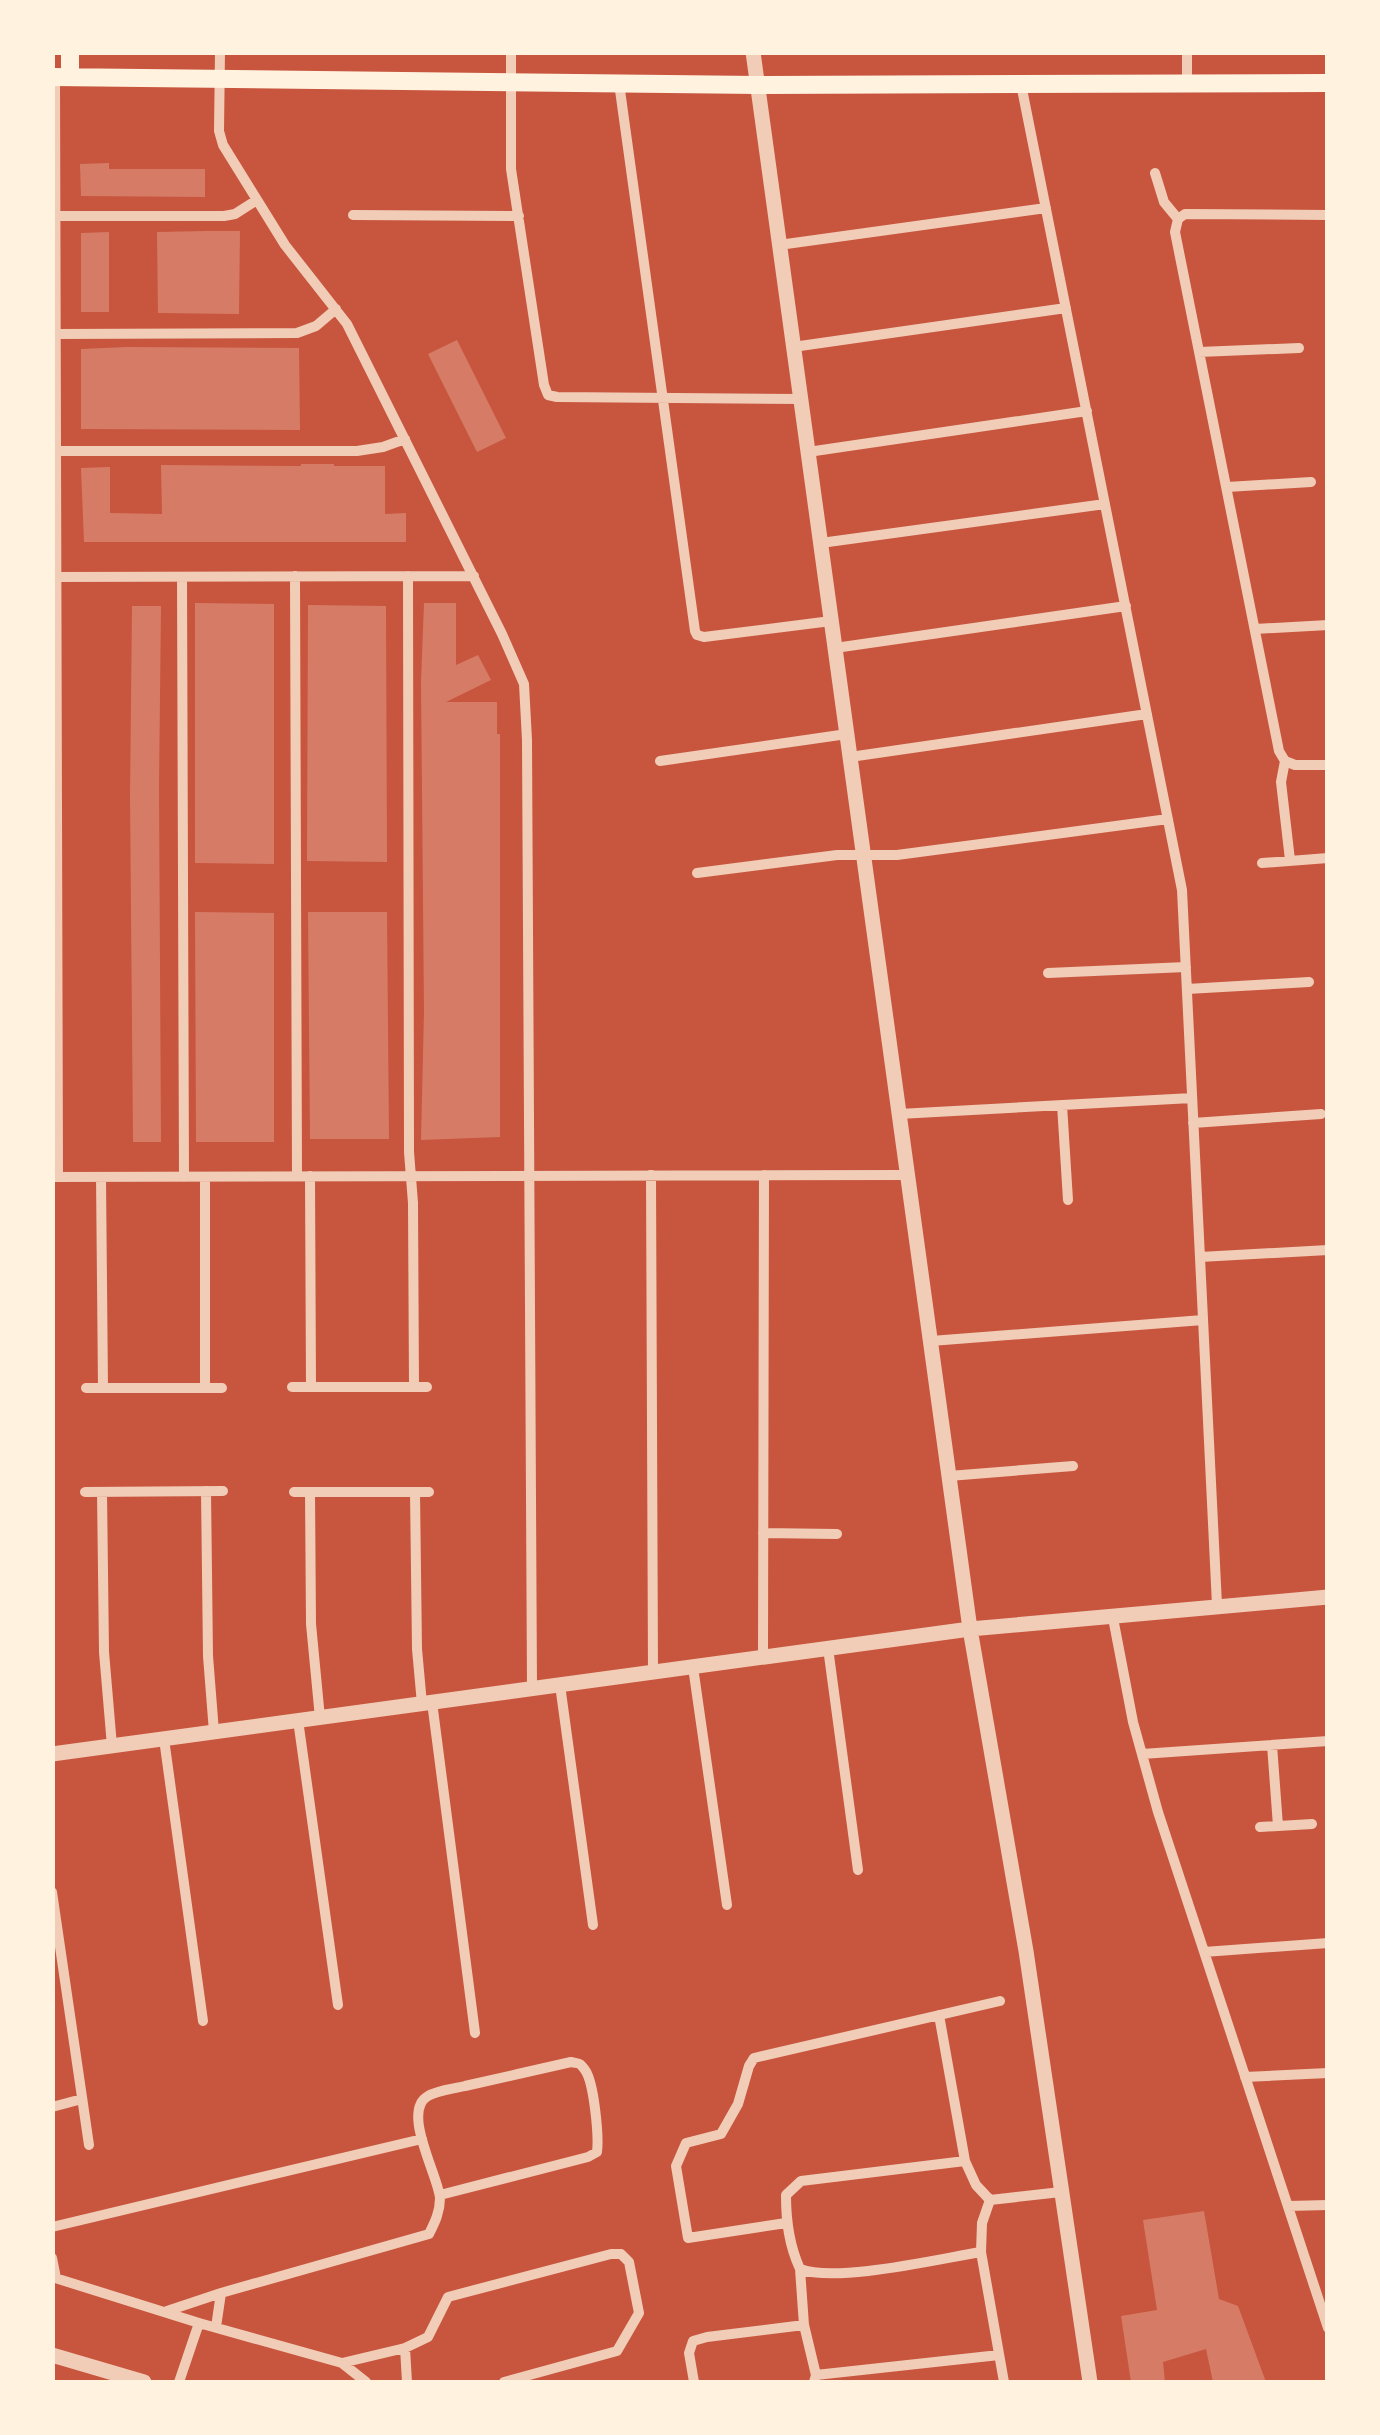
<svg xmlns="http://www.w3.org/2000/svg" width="1380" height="2435" font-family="Lato,sans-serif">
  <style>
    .building { fill: #d67c66 }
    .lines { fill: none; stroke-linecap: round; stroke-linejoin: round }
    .minor { stroke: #f1ccb7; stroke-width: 10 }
    .tertiary { stroke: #f1ccb7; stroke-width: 15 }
    .primary { stroke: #fff3e0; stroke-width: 18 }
  </style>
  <rect width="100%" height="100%" fill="#c8553d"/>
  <path class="building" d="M109,163V169H205V197L81,196L80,164Z
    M207,231H240L239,314L158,313L157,232Z
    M109,232V312H81V233Z
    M457,340L506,438L477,452L428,354Z
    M127,347L299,348L300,430L81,429V349Z
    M301,464H334V466H385V514L406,513V542H84L81,468L110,467V513L162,514L161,465L301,466Z
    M195,603L274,604V864L195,863Z
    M424,603H456V665L478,655L491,680L446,702H497V734H500V1137L421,1140L424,1011L421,682Z
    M308,605L386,606L387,862L307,861Z
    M132,606H161L159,787L161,1142H133L130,796Z
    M195,912L274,913V1142H196Z
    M308,912H387L389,1139H310Z
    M1204,2211L1219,2299L1238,2306L1266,2382H1213L1206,2349L1163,2362L1165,2382H1131L1121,2316L1157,2310L1143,2220Z"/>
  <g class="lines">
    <path class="minor" d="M220,52L219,131L223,145L285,245L347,324L502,634L524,684L527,740L532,1688
      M511,52V169L544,385L548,395L557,397L801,399
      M1187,52V84
      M55,77L58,1177
      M619,83L695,631L697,635L704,637L831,621
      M1021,84L1182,890L1217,1605
      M1155,173L1164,202L1178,219
      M353,215L519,216
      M55,216H224L235,214L257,200
      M1178,219L1175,232L1279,751L1285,761
      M1178,219L1185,214L1328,215
      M779,245L1046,208
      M56,334L297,333L316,326L336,309
      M793,347L1066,308
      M1199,352L1299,348
      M56,451H357L383,447L405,439
      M808,452L1087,411
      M1227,487L1311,482
      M821,543L1105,504
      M295,576L297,1176
      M408,576L409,1152L413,1203L414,1387
      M52,577L474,576
      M182,577L184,1177
      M1255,629L1328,625
      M835,648L1126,606
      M850,757L1147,714
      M660,761L847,734
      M1285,761L1281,782L1290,860
      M1285,761L1295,765H1328
      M1262,863L1328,858
      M697,873L837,855H897L1168,819
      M1048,973L1186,967
      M1187,989L1309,982
      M1062,1105L1068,1200
      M899,1114L1192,1098
      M1193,1123L1321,1114
      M651,1175L653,1672
      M310,1176L311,1387
      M53,1177L908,1175
      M101,1177L103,1388
      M205,1177V1388
      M1200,1257L1328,1250
      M931,1341L1203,1320
      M292,1387H427
      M86,1388H222
      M949,1476L1073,1466
      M206,1491L208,1656L214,1732
      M85,1492L223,1491
      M102,1492L104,1652L112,1746
      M294,1492H429
      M310,1492L311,1624L320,1718
      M415,1492L417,1649L422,1704
      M763,1533L837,1534
      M1113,1618L1133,1722L1158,1812L1328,2328
      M828,1648L858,1870
      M763,1657L764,1175
      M693,1667L727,1905
      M560,1685L593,1925
      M432,1702L475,2033
      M298,1720L338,2005
      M164,1739L203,2021
      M1272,1745L1278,1826
      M1142,1754L1328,1741
      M1260,1827L1312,1824
      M52,1892L89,2145
      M1204,1952L1328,1943
      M939,2015L965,2161L976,2185L990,2200
      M1245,2077L1328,2073
      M52,2107L82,2099
      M965,2161L801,2181L786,2195C786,2222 789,2245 800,2269C836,2283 938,2259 981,2252
      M990,2200L982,2223L981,2252L1004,2382
      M990,2200L1061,2192
      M1288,2206L1328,2205
      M786,2223L688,2238L676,2166L686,2143L721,2134L738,2104L749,2066L754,2058L1000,2001
      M52,2227L422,2139
      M52,2258L56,2278
      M800,2269L804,2325L816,2375L814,2382
      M52,2277L199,2323L342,2363L366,2382
      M167,2311L221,2293L429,2234C435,2222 440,2212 440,2198C438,2175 401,2111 428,2096C438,2090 453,2089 465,2086C500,2078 536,2070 571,2062C580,2064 579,2062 585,2070C594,2082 599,2136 597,2152L588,2157L440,2195
      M216,2327L221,2293
      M405,2348L407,2382
      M342,2363L405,2348L428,2337L448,2297L611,2254H621L629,2262L639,2313L617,2351L504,2382
      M816,2375L999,2355
      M179,2382L199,2323
      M694,2382L689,2353L693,2341L707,2337L804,2325"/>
    <path class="tertiary" d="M753,52L970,1629L1026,1951L1090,2382
      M52,1754L970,1629L1328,1597
      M52,2355L144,2382"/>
    <path class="primary" d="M52,77L758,85L1328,83
      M70,77V52"/>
  </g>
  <rect width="1380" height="2435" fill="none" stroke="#fff3e0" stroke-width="110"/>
</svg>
